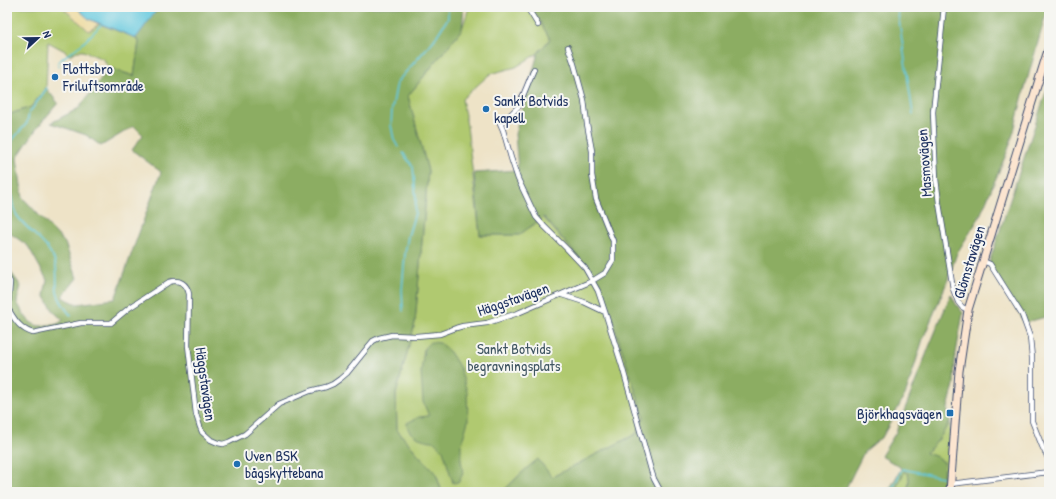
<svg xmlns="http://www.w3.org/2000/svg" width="1056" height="499" font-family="'Patrick Hand',sans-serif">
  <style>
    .green { fill: #b0c96f; stroke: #667c66 }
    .forest { fill: #8cad62; stroke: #546e60 }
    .sand { fill: #eeda9e; stroke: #84847e }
    .water { fill: #61c8de; stroke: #3e7c9e }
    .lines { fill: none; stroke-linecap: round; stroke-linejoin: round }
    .stream { stroke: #61c8de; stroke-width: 1.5 }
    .street-casing { stroke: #3b4a6e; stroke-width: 6 }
    .secondary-casing { stroke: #3b4a6e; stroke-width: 9 }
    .street { stroke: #fff; stroke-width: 4.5 }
    .secondary { stroke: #fce5d0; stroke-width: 7 }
    .poi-dot { fill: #1f6fb2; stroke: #f6f6f2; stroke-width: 1.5 }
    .labels { text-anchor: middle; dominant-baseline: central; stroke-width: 4; stroke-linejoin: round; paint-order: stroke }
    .poi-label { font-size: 15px; fill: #1b2f5e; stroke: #f6f6f2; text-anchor: start }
    .street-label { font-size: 15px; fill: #1b2f5e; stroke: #f6f6f2 }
    .park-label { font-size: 15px; fill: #405662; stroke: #f6f6f2 }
  </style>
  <rect width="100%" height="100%" fill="#f6f6f2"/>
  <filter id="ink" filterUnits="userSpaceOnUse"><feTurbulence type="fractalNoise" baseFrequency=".025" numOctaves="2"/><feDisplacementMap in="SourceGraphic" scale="8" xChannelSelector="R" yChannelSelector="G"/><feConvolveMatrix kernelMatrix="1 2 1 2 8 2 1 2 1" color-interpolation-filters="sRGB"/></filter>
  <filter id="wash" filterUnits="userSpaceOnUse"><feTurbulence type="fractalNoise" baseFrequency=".012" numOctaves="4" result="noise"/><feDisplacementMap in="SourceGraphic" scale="16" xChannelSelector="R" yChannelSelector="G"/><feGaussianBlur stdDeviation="0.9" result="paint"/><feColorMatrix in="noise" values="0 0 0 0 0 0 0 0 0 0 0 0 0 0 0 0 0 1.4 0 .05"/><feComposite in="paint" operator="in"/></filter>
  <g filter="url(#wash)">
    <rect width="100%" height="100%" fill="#eee3c7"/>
    <path class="green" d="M7,7H62L89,30L99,24L136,38L139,42L134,76L109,68L103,59L83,51H77L69,55L65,51L48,42L46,88L31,107L13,113L7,116Z
      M469,7H529L535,13L550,39L538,53L516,67L490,74L462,99L467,126L480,235H519L543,217L600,283L644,417L636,434L552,477L527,468L502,492H442L436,474L417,453L397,430L396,394L415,323L428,171L408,96L462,29Z
      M950,421L946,492H942L944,462L926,453C928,449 932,448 935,444C941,437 945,429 950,421Z
      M905,471C912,476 908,485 907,492H894Z"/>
    <path class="forest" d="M159,7H464L462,29L408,96L428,171L415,323L396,394L397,430L417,453L436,474L442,492H7V267L21,286L17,302C22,311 28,325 40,326C42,326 44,325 46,325C56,323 54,327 63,320L54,312L44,295L47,280L28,246L7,231V116L13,113L31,107L46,88L58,103L37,128L17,158L23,198L65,243L77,278L62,297L77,304L115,299L161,172L132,150L143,135L134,126L101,146L86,135L51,123L79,108L109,68L134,76L139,42L136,38Z
      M529,7H1048L1024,91L1014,131L1008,150L979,218L957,253L947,282L923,339L906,393L883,436L864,452L844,492H502L527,468L538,459L552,477L636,434L644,417L600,283L544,217L519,235H480L474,173L518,170L515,134L538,53L550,39L535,13Z
      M1049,83V316L1024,323L1021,316L991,268L988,266Z
      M951,294L956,304L963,313L955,359L954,385L948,408V414L950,421C945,429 941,437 935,444C932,448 928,449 926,453L935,456L944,462L942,492H907C908,485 912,476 905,471L894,492H888L901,469L900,467L881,456L896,432L929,347Z
      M430,342L440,343L450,352L460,368L467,392L468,421L461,445V460L463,473L459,482L453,483L443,450L433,441C427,441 416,438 411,433C408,430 407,427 407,423L419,417L429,416L423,402L421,372L424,348Z"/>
    <path class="sand" d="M62,7H76L89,19L99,24L89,31Z"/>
    <path class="water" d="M76,7H159L136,38L89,19Z"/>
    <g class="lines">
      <path class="stream" d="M897,7L913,114
        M59,67L58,62L60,60L82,44L101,25
        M398,147L394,140L391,125L392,109L397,82L434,40L448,18V7
        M7,149L14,138L27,123L29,113L47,88
        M7,168C9,173 10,178 11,183C11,193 11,204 16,214C26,230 49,243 55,262C58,273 56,282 57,292C59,301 66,309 71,316
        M403,311L402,290L405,254L408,236L415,213L416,198L413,167L403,153
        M891,492L902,469L942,477"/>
    </g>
  </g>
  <g filter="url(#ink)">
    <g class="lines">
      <g class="street-casing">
        <path id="street" d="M527,7L538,25
          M944,7L933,112L936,179L939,203L953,289L958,302L962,307L968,310
          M500,123L503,130L511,158L518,179L536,217L544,226L568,250L585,268L598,291L605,312L622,366L651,470L654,479L661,492
          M501,124L520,105L522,98L534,69
          M983,261L990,264L1022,315L1030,337L1032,358V421L1042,446L1049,460
          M7,276L10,282L8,308
          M562,295L584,302L605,312
          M7,307C14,318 19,329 33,333L81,323H111L129,308L169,282C180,279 187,284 189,294L188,345L196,414L200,427L202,432L211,440L218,443L223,444L229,442L245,434L279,404L310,391L326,387L333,384L340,379L347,373L368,347L373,341L379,338L392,335L416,336L440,334L456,328L463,326L487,323L518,313L592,281L605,273L613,260V241L596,199L592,175V151L587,124L584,100L574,64L568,47
          M950,484L1049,472"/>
      </g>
      <g class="secondary-casing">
        <path id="secondary" d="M950,492L959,371L968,310L1049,47"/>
      </g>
      <use href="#street" class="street"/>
      <use href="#secondary" class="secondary"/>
    </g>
  </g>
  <g class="poi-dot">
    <circle cx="55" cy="77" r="4"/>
    <circle cx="486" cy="109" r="4"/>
    <rect x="946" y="409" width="8" height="8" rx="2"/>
    <circle cx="237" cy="464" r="4"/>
  </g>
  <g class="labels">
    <g class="poi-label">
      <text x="63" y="68">Flottsbro<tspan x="63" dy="17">Friluftsområde</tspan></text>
      <text x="494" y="100">Sankt Botvids<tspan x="494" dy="17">kapell</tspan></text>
      <text x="942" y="413" text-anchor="end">Björkhagsvägen</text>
      <text x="245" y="455">Uven BSK<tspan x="245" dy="17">bågskyttebana</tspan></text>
    </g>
    <g class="street-label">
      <text transform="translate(924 163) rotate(-94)">Masmovägen</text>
      <text transform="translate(969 262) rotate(-73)">Glömstavägen</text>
      <text transform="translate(513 299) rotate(-19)">Häggstavägen</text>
      <text transform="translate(206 384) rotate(82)">Häggstavägen</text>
    </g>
    <g class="park-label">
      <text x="514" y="348">Sankt Botvids<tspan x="514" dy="17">begravningsplats</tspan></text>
    </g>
  </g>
  <rect width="1056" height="499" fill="none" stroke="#f6f6f2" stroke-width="24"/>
  <g transform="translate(38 38) rotate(68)" stroke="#f6f6f2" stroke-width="3" paint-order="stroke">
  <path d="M0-3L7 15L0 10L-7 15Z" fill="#1b2f5e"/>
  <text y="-6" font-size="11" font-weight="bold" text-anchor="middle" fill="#1b2f5e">N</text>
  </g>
</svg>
